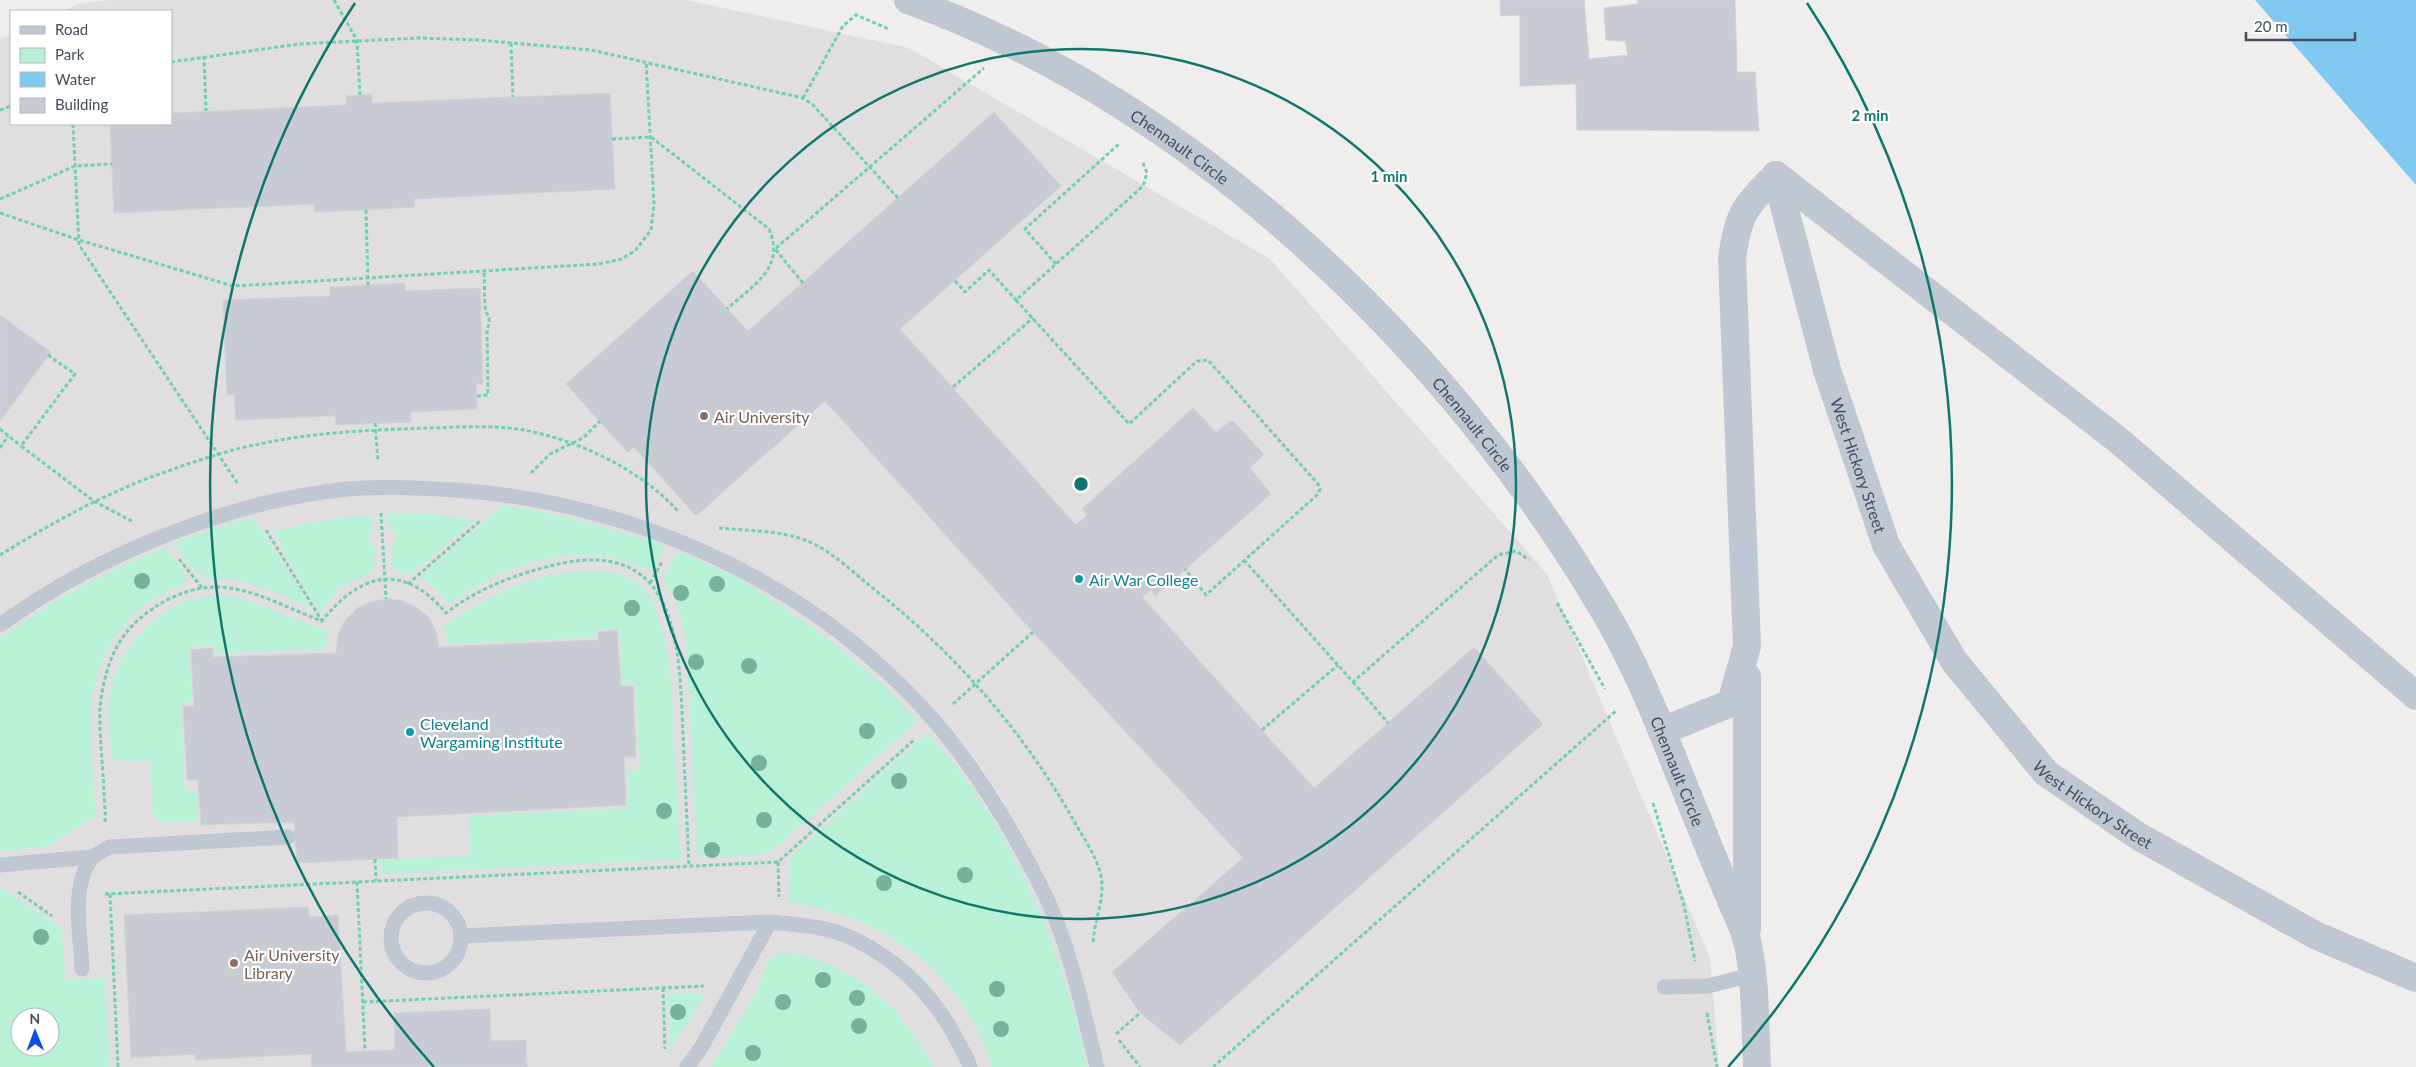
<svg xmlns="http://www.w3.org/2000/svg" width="2416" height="1067" font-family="Lato,sans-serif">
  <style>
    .education { fill: #e1dedf; fill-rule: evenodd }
    .green { fill: #b8f1d6; fill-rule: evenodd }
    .water { fill: #82c9f1 }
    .building { fill: #c8cbd3; stroke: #d0d2d9 }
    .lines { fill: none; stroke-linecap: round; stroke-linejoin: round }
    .path { stroke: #6ed1af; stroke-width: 3; stroke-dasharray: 4 2.5; stroke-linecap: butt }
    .lane { stroke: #bfc7d3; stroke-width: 15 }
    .street { stroke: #bfc7d3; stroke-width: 28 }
    .tree { fill: #75b29c }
    .ring { fill: none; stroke: #0f766e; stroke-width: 2.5 }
    .education-dot { fill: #8d6e63; stroke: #fff; stroke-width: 2 }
    .culture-dot { fill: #0f9aa8; stroke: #fff; stroke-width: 2 }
    .labels { text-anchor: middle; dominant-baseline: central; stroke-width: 4.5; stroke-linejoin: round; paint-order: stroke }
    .street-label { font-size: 16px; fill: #444d5c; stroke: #fff }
    .education-label { font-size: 16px; fill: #785e54; stroke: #fff; text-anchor: start }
    .culture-label { font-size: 16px; fill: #0d838f; stroke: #fff; text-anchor: start }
    .centre { fill: #0f766e; stroke: #fff; stroke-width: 2.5 }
    .ring-label { font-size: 15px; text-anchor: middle; font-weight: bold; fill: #0f766e; stroke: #fff; stroke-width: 4.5; stroke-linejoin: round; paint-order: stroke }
  </style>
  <rect width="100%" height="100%" fill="#f0eded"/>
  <path class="education" d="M110,0H687L909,48L1270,259L1547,574L1710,958L1719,1067H0V40L11,35V124H171V11H63L81,3ZM20,1017H50V1047H20Z"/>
  <path class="green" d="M503,505C559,513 611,529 665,545L652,571C581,537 510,561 449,604L432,585L419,578Z
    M388,514H435L474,520L411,575L400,573L392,566V543H396V531L389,530Z
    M371,515L372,531L369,532V544L375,545L376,566L369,574L339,588L320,613L273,531L337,518Z
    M254,518L311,607C278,595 241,574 206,579L189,565L173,543L215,528Z
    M165,547L182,568L187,583C130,602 94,651 91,712C89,746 94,782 96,816L48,846L0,851V638C52,601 106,571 165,547Z
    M678,551L739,578L814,628L879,681L918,721L781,843L769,852L760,855L697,858L686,638L674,596L662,579Z
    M576,571C593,572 617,570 632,579C674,601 673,714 675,756C677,790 679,824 681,859L381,874L380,860L470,855L469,816L628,808L627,771L640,770L635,683H622L620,629L595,630V637L449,644L444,626C487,596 523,578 576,571Z
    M218,595L237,597L328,631L325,649L216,653V645L189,647L192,702L181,703L185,792H197L198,821L163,823L158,821L152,811L150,761L112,760C111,743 108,726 108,710C109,665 139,625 177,605C189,598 204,597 218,595Z
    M928,733C947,757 968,780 984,806C1035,886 1068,974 1087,1067H992C965,973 883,915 789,903L790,862L798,850Z
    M0,887L62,929L65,979L105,978L110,1067H0ZM20,1017H50V1047H20Z
    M780,952C847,957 906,1008 933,1067H711L757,991L770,958Z
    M706,993L670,1051L668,994Z"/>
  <path class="water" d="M2255,0H2416V185Z"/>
  <path class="building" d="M1500,0H1584L1589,59L1628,55L1625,41L1606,40L1604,8L1638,4V0H1735L1737,72H1755L1759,131L1577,130L1576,84L1520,86V15L1501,16Z
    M610,93L615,189L414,199L415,207L366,210L314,212V204L114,213L110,124H171V113L346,105V96L372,94V103Z
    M994,112L1061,186L900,329L1076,525L1087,515L1082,509L1193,408L1216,432L1232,420L1264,454L1250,468L1271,494L1155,596L1151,590L1142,597L1314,788L1474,647L1543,724L1180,1045L1140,1013L1112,972L1243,858L1033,632L825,401L696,516L634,447L628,453L566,384L693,271L748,331Z
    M405,283V291L480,288L483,384H476L477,409L411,412V422L336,425L335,416L236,420L234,394L227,395L223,300L330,296V287Z
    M0,315L51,352L0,421Z
    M386,599L400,600L416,607L429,617L436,632L439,647L598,640V632L617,630L621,686H633L636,757H624L626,805L397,817L398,858L297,863L294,822L201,825L198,780H187L183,706H194L191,650L213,648V657L336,653L338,634L345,620L357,608L370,602Z
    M308,907L309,917L338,915L346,1052L395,1050L394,1013L490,1009L491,1041L526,1040L527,1067H312L311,1054L196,1060L195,1054L131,1058L124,915Z"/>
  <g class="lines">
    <path class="path" d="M334,0L357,40L360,95
      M511,43L513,97
      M204,56L206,111
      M171,62L299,44L417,38L479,40L591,50L803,98L813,105L898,198
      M803,98L843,26L856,15L889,29
      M0,110L11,106
      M73,124L79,245L238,484
      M612,139L651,137L769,229C786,268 753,285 727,309
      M1143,163L1147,173L1143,186L1016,300L1129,424L1197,361L1208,360L1318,484L1320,489L1318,494L1206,595L1185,569
      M0,199L75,166L112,164
      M366,210L368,285
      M0,213L79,240L233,286L599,264L621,259L635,251L651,230L654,204L646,61
      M1056,264L1025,229L1120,143
      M955,281L965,292L989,270L1016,300
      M803,283L775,249L984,68
      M48,355L75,374L21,446L95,502L132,521
      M953,387L1033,318
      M477,396L488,395L487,330C493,315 485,317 485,304C484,293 485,282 484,271
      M375,423L378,462
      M0,429L21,446
      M0,448L8,436
      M531,473L550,454L583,438L600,421
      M381,513L386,599
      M719,528C748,531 785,530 812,543C833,553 852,571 870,586C953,651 1022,729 1074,821C1083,837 1095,854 1100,872C1107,894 1094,920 1093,943
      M266,530L322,621
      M0,555C52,523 107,492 165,472C196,461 228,450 259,444C315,432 372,430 429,428C465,427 502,424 538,433C590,446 642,472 678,511
      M179,559L203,589
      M1244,560L1353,682L1498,555L1516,551L1529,560
      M650,583L662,562
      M408,584L481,520
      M1557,603L1605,689
      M1353,682L1388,723
      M953,704L1033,632
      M1262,730L1338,665
      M1653,803L1684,905L1695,961
      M105,822C106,813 104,802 104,792C103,765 99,736 100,708C102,685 109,656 123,637C143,609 183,586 218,587C253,588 289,609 322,621C361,572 403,562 446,613C480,587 521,572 563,563C681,540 679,652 683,734C685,778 687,822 689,866
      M375,859L376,881
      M778,862L779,897
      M357,882L365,1051
      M18,892L52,916
      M105,894L778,862L915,739
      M110,894L118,1067
      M663,988L665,1049
      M363,1002L704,986
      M1707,1013L1717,1067
      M1116,1034L1140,1013
      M1119,1040L1140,1067
      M1213,1067L1617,710"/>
    <path class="lane" d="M0,625C97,555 228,501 348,489C383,486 420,488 455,490C630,502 801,577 921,706C971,759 1018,838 1049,903C1071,952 1084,1015 1097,1067
      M0,865L92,857
      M391 938a35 35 0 1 1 70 0a35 35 0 1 1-70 0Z
      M461,936L770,922C798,925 830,926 856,940C900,962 934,996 957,1040C961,1048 967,1057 970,1067
      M82,969C81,935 70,889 91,859C95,854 104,850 110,847L288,837
      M1664,987L1708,986L1751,975
      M687,1067L701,1048L770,922"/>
    <g class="street">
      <path id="s1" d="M908,0C1196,104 1449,349 1603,609C1639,669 1663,734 1689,798C1703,832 1716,865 1730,898C1736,913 1745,929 1748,945C1756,984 1755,1027 1757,1067"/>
      <path id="s2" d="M1776,175L1827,370L1886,545L1954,661L2046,773L2138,836L2315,935L2416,978"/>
      <path d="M1776,175L2118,440L2416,696"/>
      <path d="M1747,677V929"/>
      <path d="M1662,731L1731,703L1747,646L1732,259C1738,213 1744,208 1776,175"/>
    </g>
  </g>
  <g class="tree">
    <circle cx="142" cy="581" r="8"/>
    <circle cx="717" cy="584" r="8"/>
    <circle cx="681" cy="593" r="8"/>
    <circle cx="632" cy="608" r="8"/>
    <circle cx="696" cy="662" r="8"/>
    <circle cx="749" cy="666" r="8"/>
    <circle cx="867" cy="731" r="8"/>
    <circle cx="759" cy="763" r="8"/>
    <circle cx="899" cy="781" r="8"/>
    <circle cx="664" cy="811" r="8"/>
    <circle cx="764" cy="820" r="8"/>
    <circle cx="712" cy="850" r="8"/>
    <circle cx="965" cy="875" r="8"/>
    <circle cx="884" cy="883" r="8"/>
    <circle cx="41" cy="937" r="8"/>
    <circle cx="823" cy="980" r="8"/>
    <circle cx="997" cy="989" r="8"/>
    <circle cx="857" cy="998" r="8"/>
    <circle cx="783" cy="1002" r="8"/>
    <circle cx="678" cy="1012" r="8"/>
    <circle cx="859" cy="1026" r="8"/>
    <circle cx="1001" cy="1029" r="8"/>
    <circle cx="753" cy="1053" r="8"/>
  </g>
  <g class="ring">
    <circle cx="1081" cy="484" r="435"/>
    <path d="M434 1067A871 871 0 0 1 355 3M1807 3A871 871 0 0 1 1728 1067"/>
  </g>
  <g class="education-dot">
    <circle cx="704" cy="416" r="5"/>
    <circle cx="234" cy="963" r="5"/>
  </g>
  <g class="culture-dot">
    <circle cx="1079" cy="579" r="5"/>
    <circle cx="410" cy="732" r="5"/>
  </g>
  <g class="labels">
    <g class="street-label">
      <text stroke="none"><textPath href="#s1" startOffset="310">Chennault Circle</textPath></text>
      <text stroke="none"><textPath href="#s1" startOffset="715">Chennault Circle</textPath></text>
      <text stroke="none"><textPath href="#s2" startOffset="302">West Hickory Street</textPath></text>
      <text stroke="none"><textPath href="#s1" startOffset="1120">Chennault Circle</textPath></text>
      <text stroke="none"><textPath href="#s2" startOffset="722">West Hickory Street</textPath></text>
    </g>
    <g class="education-label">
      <text x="714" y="416">Air University</text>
      <text x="244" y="954">Air University<tspan x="244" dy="18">Library</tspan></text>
    </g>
    <g class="culture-label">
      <text x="1089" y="579">Air War College</text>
      <text x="420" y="723">Cleveland<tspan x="420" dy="18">Wargaming Institute</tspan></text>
    </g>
  </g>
  <circle cx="1081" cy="484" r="8" class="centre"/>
  <g class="ring-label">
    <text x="1870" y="121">2 min</text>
    <text x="1389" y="182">1 min</text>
  </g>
  <rect x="10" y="10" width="162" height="115" fill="#ffffff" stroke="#b4b8be"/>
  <rect x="20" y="26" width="25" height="8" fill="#bfc7d3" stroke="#b4b8be"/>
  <text x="55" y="35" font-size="15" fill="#444d5c">Road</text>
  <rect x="20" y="48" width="25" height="15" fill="#b8f1d6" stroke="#b4b8be"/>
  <text x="55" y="60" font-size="15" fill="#444d5c">Park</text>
  <rect x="20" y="72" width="25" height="15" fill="#82c9f1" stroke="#b4b8be"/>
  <text x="55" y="85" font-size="15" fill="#444d5c">Water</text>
  <rect x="20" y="98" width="25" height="15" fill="#c8cbd3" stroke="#b4b8be"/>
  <text x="55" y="110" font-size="15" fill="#444d5c">Building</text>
  <g transform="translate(35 1032) rotate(359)"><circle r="24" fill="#ffffff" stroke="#b4b8be"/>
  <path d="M0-4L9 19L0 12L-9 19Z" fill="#0e4de9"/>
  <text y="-8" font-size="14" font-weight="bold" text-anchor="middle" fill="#444d5c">N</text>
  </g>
  <path d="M2246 32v8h109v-8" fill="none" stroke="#444d5c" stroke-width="2.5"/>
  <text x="2254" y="32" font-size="15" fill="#444d5c" stroke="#ffffff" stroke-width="4" paint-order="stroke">20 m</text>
</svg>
